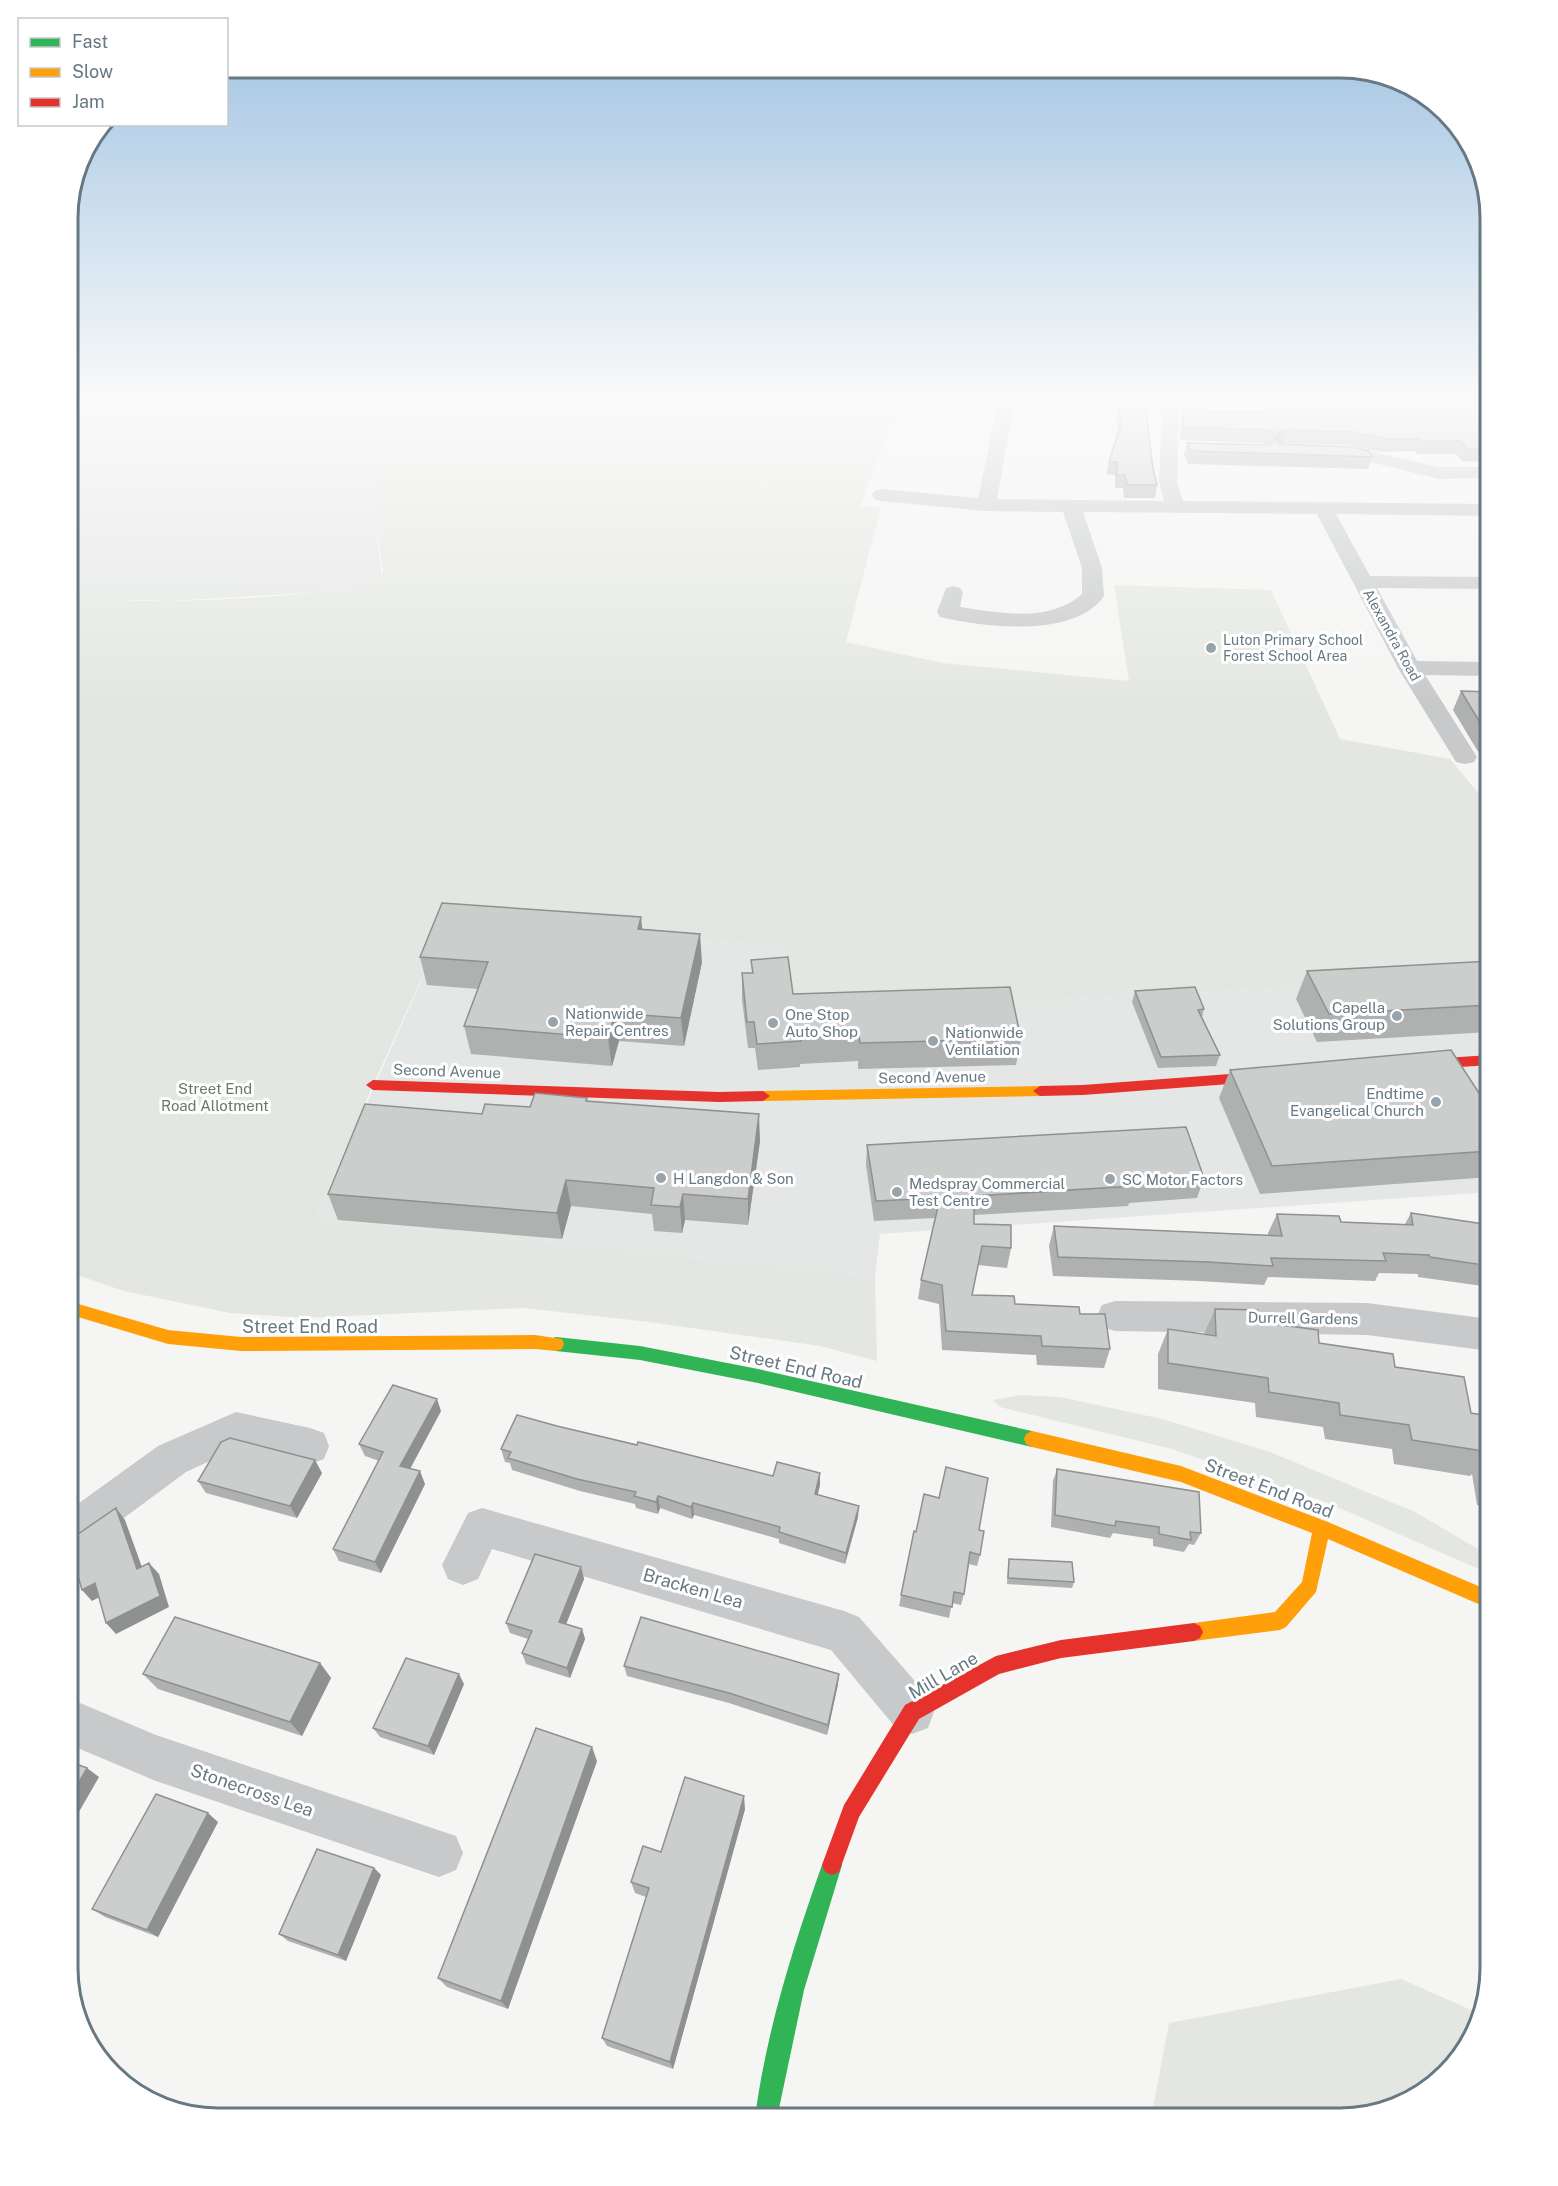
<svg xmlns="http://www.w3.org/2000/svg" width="1558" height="2186" font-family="'Public Sans',sans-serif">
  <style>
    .built { fill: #e5e6e6 }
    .green { fill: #e4e7e1 }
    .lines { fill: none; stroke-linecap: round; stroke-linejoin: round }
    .street { fill: #c7c9ca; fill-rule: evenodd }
    .fast { fill: #30b455; fill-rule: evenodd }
    .slow { fill: #ff9f0a; fill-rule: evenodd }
    .jam { fill: #e5322d; fill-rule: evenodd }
    .wall { fill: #afb1b1 }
    .shaded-wall { fill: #8f9090 }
    .building { fill: #cccece; stroke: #8f9090; stroke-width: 1.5 }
    .poi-dot { fill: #98a4ab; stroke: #fff; stroke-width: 2 }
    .labels { text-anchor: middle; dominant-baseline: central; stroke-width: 6; stroke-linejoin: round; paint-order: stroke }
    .far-street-label { font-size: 14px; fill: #667983; stroke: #fff }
    .far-poi-label { font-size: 14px; fill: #667983; stroke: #fff; text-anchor: start }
    .poi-label { font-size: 15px; fill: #667983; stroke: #fff; text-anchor: start }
    .street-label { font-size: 15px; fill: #667983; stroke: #fff }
    .park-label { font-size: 15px; fill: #6b7a64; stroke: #fff }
    .near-street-label { font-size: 18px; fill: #667983; stroke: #fff }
    .rim { fill: none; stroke: #667983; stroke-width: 3 }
  </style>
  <rect width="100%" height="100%" fill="#f5f5f4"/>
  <path class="built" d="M68,398H414V405L399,406L374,419L369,441L368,470L382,577L374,583L320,592L169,601L115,599L68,592Z
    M446,925L782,946L797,1013L1439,981L1490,982V1192L880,1234L875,1277L316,1218Z"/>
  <path class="green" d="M68,398H141L105,434H98L85,448L68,447Z
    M414,398H439L422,407L435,412L458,413L727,398H903L860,506L881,507L846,642L942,663L1129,681L1114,585L1271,590L1340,739L1450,759L1490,807V982L1439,981L797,1013L782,946L446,925L373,1085L316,1218L875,1277L877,1361L820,1346L649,1322L523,1308L305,1318L230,1313L124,1291L68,1272V592C92,595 116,600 141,601C182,602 354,597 382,577L383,569C378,538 355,437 379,414C388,406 402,406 414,405Z
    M1021,1395L1060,1397L1162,1419L1270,1452L1415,1512L1490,1556V1574L1328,1503L1172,1449L1000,1407L993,1400Z
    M1401,1979L1478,2013L1470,2043L1415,2098L1340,2118H1151L1169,2023Z"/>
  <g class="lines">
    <path class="street" d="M999,398H1015L997,499L1164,501L1159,482L1163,398H1179L1177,482L1183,501L1490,504V516L1336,514L1370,576L1490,577V589L1377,588L1417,661L1490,662V676L1425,675L1477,757L1474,762L1465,764L1456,762L1453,757L1398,668L1317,514L1083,512L1102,568L1104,596C1074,639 984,627 940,617L937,612L946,588L953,586L960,588L963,592L960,607C1000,613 1049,623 1082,594V568L1063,512L986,511L881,501L874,499L872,495L874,491L881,489L978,498Z
      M1329,446L1350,447L1439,467H1490V478L1439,479L1350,457L1323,455L1320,451L1323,447Z
      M1115,1301L1367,1303L1490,1319V1351L1367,1335L1115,1331L1102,1327L1097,1316L1102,1305Z
      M236,1412L310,1428L324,1433L329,1446L324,1459L310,1464L238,1448L186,1472L82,1549L68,1554V1511L158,1446Z
      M482,1508L844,1611L859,1617L928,1696L934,1712L928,1728L912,1734L896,1728L831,1650L492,1549L478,1579L463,1585L448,1579L442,1565L468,1513Z
      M68,1698L156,1735L456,1836L463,1853L456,1870L439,1877L156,1781L68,1744Z"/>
    <path class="fast" d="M556,1337L640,1346L758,1369L1032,1431L1038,1434L1040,1439L1038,1444L1032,1447L758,1383L640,1360L556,1351L550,1349L548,1344L550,1339Z
      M832,1855L839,1858L842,1865L804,1990L777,2118H755C766,2032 793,1947 822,1865L825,1858Z"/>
    <path class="slow" d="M1040,1086L1047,1091L1040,1096L763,1101L756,1096L763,1091Z
      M68,1301L168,1330L241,1337L535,1335L562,1339L564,1344L562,1349L556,1351L535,1349L241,1351L168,1344L68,1314Z
      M1032,1431L1181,1466L1328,1522L1490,1591V1609L1328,1539L1316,1592L1286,1627L1280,1630L1194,1641L1188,1638L1185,1632L1188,1626L1194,1623L1275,1612L1302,1582L1312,1533L1181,1482L1032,1447L1026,1444L1024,1439L1026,1434Z"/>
    <path class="jam" d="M1490,1055V1065L1415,1070L1408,1065L1415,1060Z
      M1270,1071L1277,1076L1270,1081L1083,1095L1040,1096L1033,1091L1040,1086L1083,1085Z
      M373,1080L719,1092L763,1091L770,1096L763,1101L719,1102L373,1090L366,1085Z
      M1194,1623L1200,1626L1203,1632L1200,1638L1194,1641L1061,1658L999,1674L919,1719L859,1817L839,1872L832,1875L825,1872L822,1865L844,1805L905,1705L996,1656L1061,1640Z"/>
  </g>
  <path class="wall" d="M518,398H537L531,401Z
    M1182,398H1205V412H1265L1259,402L1260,398H1491V462L1462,461L1456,454H1417L1415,451L1381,452L1350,445L1282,443H1279L1372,457L1368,469L1188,464L1184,455L1187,443L1268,444L1261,443L1180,440Z
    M1118,408L1153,469L1157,485L1155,498H1124L1123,488H1115V475L1106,474L1109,462L1118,431L1116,420Z
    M1461,691L1491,692V767L1477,750L1453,710Z
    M642,929L702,962L684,1046L619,1041L612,1066L471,1054L464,1026L478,989L427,985L420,957Z
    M751,960L793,994L1021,1039L1016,1065L858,1069V1061L800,1064V1067L758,1070L755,1048H748L742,1000V973H752Z
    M1491,961L1490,1032L1317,1042L1296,999L1307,971Z
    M1135,991L1204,1009L1202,1017L1220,1055L1216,1066L1158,1068L1132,1002Z
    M1230,1070L1490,1110V1177L1260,1194L1219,1098Z
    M587,1098L588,1101L760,1141L748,1225L685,1220L682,1233L654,1231L652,1214L571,1206L562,1239L338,1220L328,1194L482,1114L530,1107Z
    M867,1145L1204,1178L1197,1198L1129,1203L1128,1206L974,1215V1224L1011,1248L1007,1268L978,1265L972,1295L1015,1304L1080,1314L1110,1349L1104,1368L1037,1365L1036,1355L942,1350L939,1304L918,1299L921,1280L935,1218L874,1221L866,1165Z
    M1411,1213L1490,1225V1287L1418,1277V1274L1379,1273L1375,1281L1268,1277L1264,1285L1200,1281L1053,1276L1049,1246L1054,1226L1268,1235V1233L1277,1214L1341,1222L1405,1224Z
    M1215,1309L1259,1322L1319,1343L1395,1367L1471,1413L1489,1445L1490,1446V1507L1477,1505L1472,1474L1470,1476L1394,1464L1392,1449L1325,1439L1323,1427L1256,1417L1255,1403L1158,1389V1354L1168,1329L1204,1334Z
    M441,1411L410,1469L425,1484L381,1573L339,1561L333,1549L379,1461L365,1456L359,1444Z
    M557,1426L773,1476L820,1473V1485L818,1494L858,1517L845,1564L779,1543V1539L694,1515L692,1519L660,1508L658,1514L636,1508L635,1504L580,1491L512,1470L510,1463L505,1462L501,1449Z
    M1057,1469L1201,1533L1194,1545L1189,1544L1184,1552L1153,1546V1539L1113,1533L1110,1538L1051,1527L1053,1481Z
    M322,1473L297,1518L206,1493L198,1481Z
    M979,1530L980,1555L977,1566L969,1564L964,1594L961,1605L952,1603L949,1618L899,1606L914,1531Z
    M1009,1559L1074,1582L1072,1588L1007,1584L1008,1565Z
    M581,1567L584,1579L566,1624L582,1629L585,1639L570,1678L526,1664L522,1653L528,1639L510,1633L506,1623Z
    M320,1663L331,1678L302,1736L158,1689L143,1674Z
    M624,1666L838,1684L827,1735L729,1703L627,1676Z
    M464,1684L434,1755L380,1737L373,1728Z
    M597,1761L508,2009L447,1987L438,1978Z
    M745,1809L673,2069L607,2046L602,2038L646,1897L635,1893L631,1882L661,1852Z
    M218,1822L158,1937L105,1917L92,1909Z
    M374,1868L381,1875L346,1961L288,1941L279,1934Z"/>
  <path class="shaded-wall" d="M1285,430L1282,443L1276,444L1272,448L1275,436L1279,431Z
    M641,917L644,945L638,929Z
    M700,934L702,962L684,1046L681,1018Z
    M615,1013L619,1041L612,1066L608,1038Z
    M759,1114L760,1141L748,1225V1199Z
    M566,1180L571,1206L562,1239L557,1213Z
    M683,1194L685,1220L682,1233L680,1207Z
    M437,1399L441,1411L405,1478L400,1466Z
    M69,1457L79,1469L68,1487V1459Z
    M315,1460L322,1473L297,1518L290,1506Z
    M420,1471L425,1484L381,1573L375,1562Z
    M820,1473V1485L815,1505V1494Z
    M658,1496L660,1508L658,1514L656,1502Z
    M693,1503L694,1515L692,1519L691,1507Z
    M859,1506L858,1517L845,1564L846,1553Z
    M116,1508L125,1520L147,1581L137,1569Z
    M149,1563L159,1574L169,1607L116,1634L106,1623Z
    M581,1567L584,1579L563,1632L559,1622Z
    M95,1583L105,1594L92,1601L82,1590Z
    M582,1629L585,1639L570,1678L567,1668Z
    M320,1663L331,1678L302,1736L290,1722Z
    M459,1674L464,1684L434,1755L428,1746Z
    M839,1674L838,1684L827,1735L828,1725Z
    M592,1747L597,1761L508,2009L501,2001Z
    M87,1768L99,1777L68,1831V1801Z
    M744,1796L745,1809L673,2069L670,2062Z
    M208,1813L218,1822L158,1937L147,1930Z
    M374,1868L381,1875L346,1961L338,1955Z"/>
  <path class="building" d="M1184,398H1205V412H1275L1266,398H1491V449H1467L1461,441H1421L1419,439H1385L1354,432L1285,430L1279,431L1275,436L1271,431L1264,430L1183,427Z
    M1118,408L1146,410L1153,469L1157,485H1127L1125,475H1117V462H1109L1118,433H1120L1119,427H1122Z
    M1275,439L1279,444L1353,447L1369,451L1372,457L1191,451L1187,443L1264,445L1271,444Z
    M1461,691L1491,692V737L1485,731Z
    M442,903L641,917L638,929L700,934L681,1018L615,1013L608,1038L464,1026L488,962L420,957Z
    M788,957L793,994L1010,987L1021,1039L860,1043L859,1035L800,1038L801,1041L757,1044L754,1022H747L742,973H753L751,960Z
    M1491,961L1490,1005L1329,1014L1307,971Z
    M1195,987L1204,1009L1198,1010L1220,1055L1161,1057L1135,991Z
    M1451,1050L1490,1110V1151L1272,1166L1230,1070Z
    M535,1093L587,1098L586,1101L759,1114L748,1199L683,1194L680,1207L651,1205L654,1188L566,1180L557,1213L328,1194L365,1104L482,1114L485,1104L530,1107Z
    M1186,1127L1204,1178L1134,1183V1186L974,1196V1224L1011,1225V1248L982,1246L972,1295L1014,1296L1015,1304L1079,1307L1080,1314H1105L1110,1349L1042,1346L1041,1336L946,1331L942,1285L921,1280L940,1198L876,1201L867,1145Z
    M1411,1213L1490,1225V1266L1430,1257L1429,1255L1383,1253L1386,1261L1271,1258L1273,1266L1208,1262L1058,1257L1054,1226L1282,1236L1277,1214L1339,1216L1341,1222L1413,1225Z
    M1215,1309L1258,1310L1259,1322L1318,1330L1319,1343L1393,1354L1395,1367L1464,1377L1471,1413L1483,1415L1490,1452L1412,1440L1409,1425L1340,1415L1339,1403L1269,1392L1268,1378L1168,1363V1329L1216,1336Z
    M393,1385L437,1399L400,1466L420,1471L375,1562L333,1549L383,1452L359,1444Z
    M517,1415L557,1426L637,1445L638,1442L773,1476L777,1462L820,1473L815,1494L859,1506L846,1553L779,1532L780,1527L693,1503L691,1507L658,1496L656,1502L634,1496L636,1492L577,1479L508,1458L511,1452L501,1449Z
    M230,1438L315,1460L290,1506L198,1481L221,1442Z
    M1489,1445L1490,1446V1493H1487L1482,1462L1490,1452Z
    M946,1467L988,1478L979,1530L984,1531L980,1555L970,1552L964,1594L954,1592L952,1607L901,1595L914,1531L916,1532L924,1494L939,1498Z
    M1057,1469L1199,1492L1201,1533L1190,1532L1191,1540L1159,1534V1527L1116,1521L1115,1526L1055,1515Z
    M116,1508L137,1569L149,1563L160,1596L106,1623L95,1583L82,1590L68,1541Z
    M535,1554L581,1567L559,1622L582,1629L567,1668L522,1653L532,1631L506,1623Z
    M1009,1559L1072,1562L1074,1582L1008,1578Z
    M175,1617L320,1663L290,1722L143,1674Z
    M641,1617L839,1674L828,1725L729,1693L624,1666Z
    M406,1658L459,1674L428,1746L373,1728Z
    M536,1728L592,1747L501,2001L438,1978Z
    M68,1761L87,1768L68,1801Z
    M685,1777L744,1796L670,2062L602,2038L649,1888L631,1882L643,1846L661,1852Z
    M156,1794L208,1813L147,1930L92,1909Z
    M317,1849L374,1868L338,1955L279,1934Z"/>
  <linearGradient id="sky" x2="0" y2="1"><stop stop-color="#9bc0e0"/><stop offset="0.57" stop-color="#fafafa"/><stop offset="1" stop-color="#fafafa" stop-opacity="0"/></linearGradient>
  <rect width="1558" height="704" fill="url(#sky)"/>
  <g class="poi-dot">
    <circle cx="1211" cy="648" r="6"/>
    <circle cx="1397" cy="1016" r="6"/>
    <circle cx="553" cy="1022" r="6"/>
    <circle cx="773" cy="1023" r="6"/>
    <circle cx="933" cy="1041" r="6"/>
    <circle cx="1436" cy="1102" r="6"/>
    <circle cx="661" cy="1178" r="6"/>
    <circle cx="1110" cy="1179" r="6"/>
    <circle cx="897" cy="1192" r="6"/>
  </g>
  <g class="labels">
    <g class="far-street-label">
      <text transform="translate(1392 635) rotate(61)">Alexandra Road</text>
    </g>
    <g class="far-poi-label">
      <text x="1223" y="640">Luton Primary School<tspan x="1223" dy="16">Forest School Area</tspan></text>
    </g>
    <g class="poi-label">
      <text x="1385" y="1007" text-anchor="end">Capella<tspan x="1385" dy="17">Solutions Group</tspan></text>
      <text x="565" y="1013">Nationwide<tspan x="565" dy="17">Repair Centres</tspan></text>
      <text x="785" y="1014">One Stop<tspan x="785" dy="17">Auto Shop</tspan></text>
      <text x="945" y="1032">Nationwide<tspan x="945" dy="17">Ventilation</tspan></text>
      <text x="1424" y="1093" text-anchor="end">Endtime<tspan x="1424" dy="17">Evangelical Church</tspan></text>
      <text x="673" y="1178">H Langdon &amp; Son</text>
      <text x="1122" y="1179">SC Motor Factors</text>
      <text x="909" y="1183">Medspray Commercial<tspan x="909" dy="17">Test Centre</tspan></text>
    </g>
    <g class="street-label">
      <text transform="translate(447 1071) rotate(2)">Second Avenue</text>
      <text transform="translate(932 1077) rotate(-1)">Second Avenue</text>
      <text transform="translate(1303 1318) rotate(1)">Durrell Gardens</text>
    </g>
    <g class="park-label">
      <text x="215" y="1088">Street End<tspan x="215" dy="17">Road Allotment</tspan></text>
    </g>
    <g class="near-street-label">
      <text x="310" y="1326">Street End Road</text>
      <text transform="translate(796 1367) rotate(13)">Street End Road</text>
      <text transform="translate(1269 1488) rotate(21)">Street End Road</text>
      <text transform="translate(693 1588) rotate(16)">Bracken Lea</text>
      <text transform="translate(943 1675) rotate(-30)">Mill Lane</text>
      <text transform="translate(252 1790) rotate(19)">Stonecross Lea</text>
    </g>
  </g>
  <path d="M0 0H1558V2186H0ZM218 78H1340A140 140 0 0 1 1480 218V1968A140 140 0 0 1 1340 2108H218A140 140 0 0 1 78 1968V218A140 140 0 0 1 218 78Z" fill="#fff" fill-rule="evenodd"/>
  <path class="rim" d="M218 78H1340A140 140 0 0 1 1480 218V1968A140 140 0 0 1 1340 2108H218A140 140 0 0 1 78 1968V218A140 140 0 0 1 218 78Z"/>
  <rect x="18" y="18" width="210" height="108" fill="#ffffff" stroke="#c2c9cd" stroke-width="1.5"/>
  <rect x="30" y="38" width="30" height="9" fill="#30b455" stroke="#c2c9cd" stroke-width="1.5"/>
  <text x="72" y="48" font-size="18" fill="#667983">Fast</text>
  <rect x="30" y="68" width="30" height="9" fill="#ff9f0a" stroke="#c2c9cd" stroke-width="1.5"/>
  <text x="72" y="78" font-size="18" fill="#667983">Slow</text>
  <rect x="30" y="98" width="30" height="9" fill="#e5322d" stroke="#c2c9cd" stroke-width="1.5"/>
  <text x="72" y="108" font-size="18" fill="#667983">Jam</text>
</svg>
